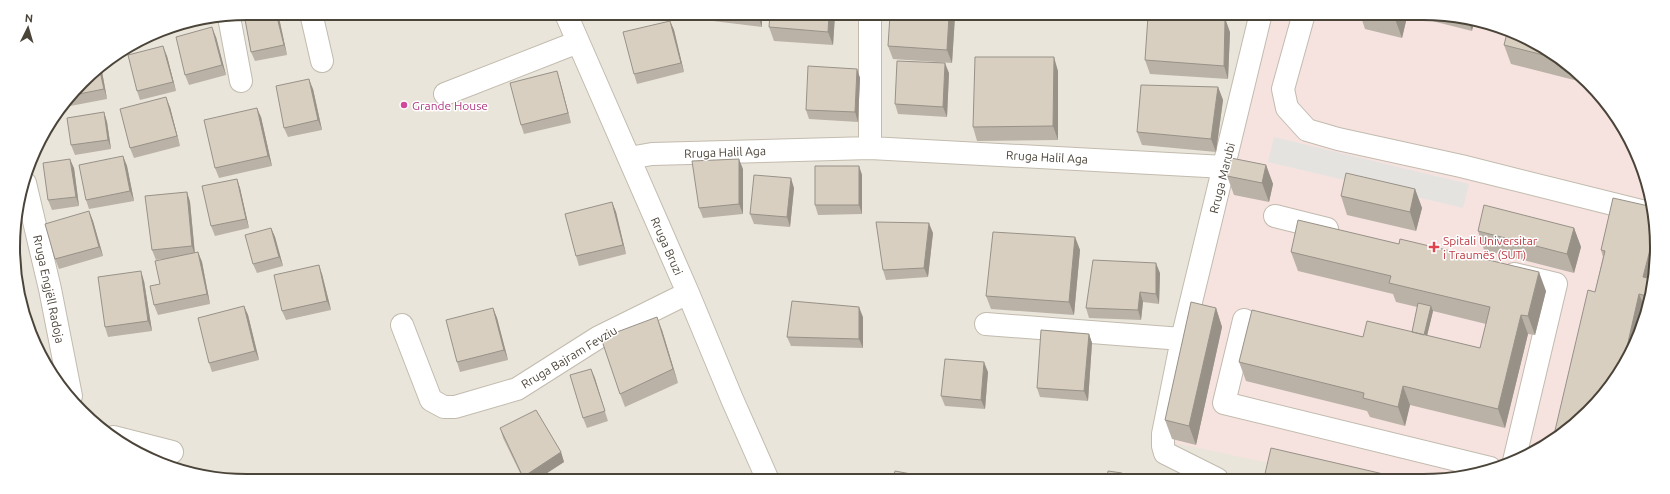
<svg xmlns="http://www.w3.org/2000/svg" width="1670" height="494" font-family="Ubuntu,sans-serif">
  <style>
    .residential { fill: #eae5da }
    .medical { fill: #f6e3e0 }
    .parking { fill: #e5e3e0 }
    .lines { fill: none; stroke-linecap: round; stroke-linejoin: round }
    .minor-casing { stroke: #c2bbae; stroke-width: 24 }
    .minor { stroke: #fff; stroke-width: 22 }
    .wall { fill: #bab2a6; fill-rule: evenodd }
    .shaded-wall { fill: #979187 }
    .building { fill: #d8cfc1; stroke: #979187 }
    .hotel-dot { fill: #d1479c; stroke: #fff; stroke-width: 1.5 }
    .health-dot { fill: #e0444e; stroke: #fff; stroke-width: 1.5 }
    .labels { text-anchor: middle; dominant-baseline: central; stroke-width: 3; stroke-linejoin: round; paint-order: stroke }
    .hotel-label { font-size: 12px; fill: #b23c85; stroke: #fff; text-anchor: start }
    .street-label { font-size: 12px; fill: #4b4439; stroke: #fff }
    .health-label { font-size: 12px; fill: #be3a42; stroke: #fff; text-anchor: start }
    .rim { fill: none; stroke: #4b4439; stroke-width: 2 }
  </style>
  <rect width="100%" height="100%" fill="#f6f3ec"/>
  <path class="residential" d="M247,13L1469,18L1553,53L1618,117L1653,202L1526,457L1453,479L201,476L117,442L53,377L21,307L15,217L37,143L93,71L158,31Z"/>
  <path class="medical" d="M1269,17L1469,18L1553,53L1618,117L1653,202L1652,293L1626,364L1577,423L1526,457L1453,479H1366L1273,464L1171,442Z"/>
  <path class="parking" d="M1274,137L1469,184L1463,208L1268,162Z"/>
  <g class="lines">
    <g class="minor-casing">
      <path id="minor" d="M311,13L322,61
        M566,14L688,293L732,399L767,478
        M229,17L241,81
        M1303,17L1283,89L1287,108L1307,130L1338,139L1461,166L1641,211
        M445,94L578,42
        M870,148V15
        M629,158L652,154L870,148L1225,167
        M25,183L50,289L71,396
        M1275,216L1327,229
        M1514,274L1556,284L1514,461
        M1244,320L1224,403L1490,468
        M986,324L1182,339
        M402,325L431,400L444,407H455L517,389L599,337L688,293
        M113,437L172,452
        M1217,479L1165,453L1163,446V434L1182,339L1260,17"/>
    </g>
    <use href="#minor" class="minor"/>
  </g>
  <path class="wall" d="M247,13H278L287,55L255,61L251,52Z
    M634,14L694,15L695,19L635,17Z
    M710,15H762V27L713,21Z
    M835,15L833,45L774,41L769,27Z
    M955,16L952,63L893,59L888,46Z
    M1361,17H1407L1402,38L1365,29Z
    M1416,17L1469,18L1472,31Z
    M216,19L217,20L170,31L169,28Z
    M670,21L674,30L684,72L637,84L634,74Z
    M1494,28L1553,53L1582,82L1511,64L1504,45L1507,35L1496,32Z
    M1230,32L1228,79L1150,74L1145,60Z
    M216,37L226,75L189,85L185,75Z
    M167,56L176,91L140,100L137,91Z
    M101,66L107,99L65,107L93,71Z
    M857,69L860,78L858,122L809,119L806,110Z
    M1058,71V140L977,141L973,127Z
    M949,73L947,117L898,114L895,104Z
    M560,81L571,123L524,134L521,125Z
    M1218,87L1223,100L1216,152L1142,145L1137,132Z
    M313,89L322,130L288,137L284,128Z
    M170,107L180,146L134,158L130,148Z
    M104,112L107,122L111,149L75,155L71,145Z
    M261,117L272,166L219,178L215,168Z
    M123,156L127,166L134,201L89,209L86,200Z
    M1266,165L1273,184L1269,202L1234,195L1227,176Z
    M859,166L862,175V214L818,215L815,205Z
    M74,168L79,206L52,210L48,200Z
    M743,169V214L703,218L699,208Z
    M237,179L240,188L249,228L215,236L211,226Z
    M794,188L790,227L754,224L750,214Z
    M1415,189L1422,208L1416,231L1347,215L1341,196Z
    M187,192L190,202L195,253L198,252L202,262L210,304L158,315L154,305L160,284L162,259L156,260L152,250Z
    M1613,198L1652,293L1626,364L1595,292L1603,257L1601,250Z
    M612,202L616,212L626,254L579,266L576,256Z
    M89,211L93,221L103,256L59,269L55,259Z
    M271,228L275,237L283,266L257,273L253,264Z
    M1574,228L1581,247L1574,273L1484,250L1478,231Z
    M933,233L928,277L886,280L883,270Z
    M1075,237L1080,250L1074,315L991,309L986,296Z
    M1291,252L1546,291L1535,335L1528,334L1505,428L1410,405L1405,426L1370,417L1367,411L1246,381L1239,362L1363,337L1412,332L1417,307L1396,302L1393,294L1298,271ZM1433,311L1486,324L1480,348L1427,336Z
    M1160,273L1159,304L1143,302L1141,320L1089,318L1086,308Z
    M322,274L331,310L286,320L282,311Z
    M144,281L152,331L108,337L105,327Z
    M244,306L248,315L259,360L212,372L209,363Z
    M493,308L497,318L508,360L460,372L457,362Z
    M1216,308L1222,327L1196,445L1172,439L1165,420Z
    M863,317V348L791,346L787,337Z
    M662,330L678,383L625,407L620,394Z
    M1089,334L1092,343L1088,401L1040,397L1037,388Z
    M591,369L608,421L587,428L583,418Z
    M988,372L985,409L945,406L941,396Z
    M500,428L561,452L564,462L541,477H522L503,438Z"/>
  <path class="shaded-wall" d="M276,13H278L287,55L284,45Z
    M758,15H762V27L758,17Z
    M829,15H835L833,45L828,32Z
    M949,16H955L952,63L947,50Z
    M1396,17H1407L1402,38L1395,19Z
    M1225,18L1230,32L1228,79L1224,66Z
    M1467,18L1475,20L1472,31Z
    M670,21L674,30L684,72L681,63Z
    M212,27L216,37L226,75L222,65Z
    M163,46L167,56L176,91L173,82Z
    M1054,57L1058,71V140L1053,126Z
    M945,63L949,73L947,117L943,107Z
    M101,66L107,99L104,89L99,67Z
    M857,69L860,78L858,122L855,112Z
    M557,71L560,81L571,123L568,113Z
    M309,79L313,89L322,130L318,120Z
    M1218,87L1223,100L1216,152L1211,139Z
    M166,97L170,107L180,146L177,136Z
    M257,108L261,117L272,166L268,156Z
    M104,112L107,122L111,149L108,140Z
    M123,156L127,166L134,201L130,191Z
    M70,159L74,168L79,206L76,197Z
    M739,159L743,169V214L739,204Z
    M1266,165L1273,184L1269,202L1262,183Z
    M859,166L862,175V214L859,205Z
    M791,178L794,188L790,227L787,217Z
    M237,179L240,188L249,228L246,219Z
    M1415,189L1422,208L1416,231L1410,212Z
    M187,192L190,202L195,256L192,246Z
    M612,202L616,212L626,254L623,245Z
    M89,211L93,221L103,256L99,247Z
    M929,223L933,233L928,277L924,268Z
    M271,228L275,237L283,266L279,257Z
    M1574,228L1581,247L1574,273L1567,254Z
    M1075,237L1080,250L1074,315L1069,302Z
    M1653,238L1652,287L1643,277Z
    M198,252L202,262L210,304L207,294Z
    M1156,263L1160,273L1159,304L1156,294Z
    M319,265L322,274L331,310L327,301Z
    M141,271L144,281L152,331L148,321Z
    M1539,272L1546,291L1535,335L1528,316Z
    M1140,292L1143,302L1141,320L1138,310Z
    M1639,294L1646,311L1626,364L1622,369Z
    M244,306L248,315L259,360L255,351Z
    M1431,306L1433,311L1423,352L1421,347Z
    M859,307L863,317V348L859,339Z
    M493,308L497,318L508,360L504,350Z
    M1216,308L1222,327L1196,445L1189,426Z
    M1521,315L1528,334L1505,428L1498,409Z
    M657,317L662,330L678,383L673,369Z
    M1089,334L1092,343L1088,401L1084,391Z
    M984,362L988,372L985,409L981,400Z
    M591,369L595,378L608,421L605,411Z
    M1403,386L1410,405L1405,426L1398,407Z
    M561,452L564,462L541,477H523Z
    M1122,473L1124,478H1121Z"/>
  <path class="building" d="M247,13H276L284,45L251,52L244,14Z
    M739,15H758V17Z
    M770,15H829L828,32L769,27Z
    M890,15L949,16L947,50L888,46Z
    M1148,16L1210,17L1225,18L1224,66L1145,60Z
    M1388,17H1396L1395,19Z
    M670,21L681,63L634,74L623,32Z
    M212,27L222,65L185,75L176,37Z
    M1507,33L1553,53L1559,59L1504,45Z
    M163,46L173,82L137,91L128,55Z
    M975,57H1054L1053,126L973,127Z
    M897,61L945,63L943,107L895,104Z
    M808,66L857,69L855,112L806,110Z
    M99,67L104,89L74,95L93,71Z
    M557,71L568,113L521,125L510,83Z
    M309,79L318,120L284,128L276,86Z
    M1141,85L1218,87L1211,139L1137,132Z
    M166,97L177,136L130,148L120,109Z
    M257,108L268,156L215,168L204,120Z
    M104,112L108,140L71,145L67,118Z
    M123,156L130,191L86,200L79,165Z
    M1231,158L1266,165L1262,183L1227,176Z
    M70,159L76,197L48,200L43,163Z
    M739,159V204L699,208L692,161Z
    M815,166H859V205H815Z
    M1346,173L1415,189L1410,212L1341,196Z
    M754,175L791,178L787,217L750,214Z
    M237,179L246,219L211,226L202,186Z
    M187,192L192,246L152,250L145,196Z
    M1613,198L1653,207V238L1643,277L1652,279V277V293L1649,301L1647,296L1639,294L1622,369L1577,423L1553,439L1588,290L1595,292L1605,251L1601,250Z
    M612,202L623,245L576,256L565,214Z
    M1484,205L1574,228L1567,254L1478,231Z
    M89,211L99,247L55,259L45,224Z
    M1298,220L1399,244L1400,239L1539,272L1528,316L1521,315L1498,409L1403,386L1398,407L1363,398L1364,393L1239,362L1252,310L1363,337L1367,321L1480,348L1490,307L1389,283L1391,276L1291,252Z
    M876,222L929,223L924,268L883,270Z
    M271,228L279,257L253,264L245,235Z
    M993,232L1075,237L1069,302L986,296Z
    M198,252L207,294L154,305L150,286L160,284L155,261Z
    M1093,260L1156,263V294L1140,292L1138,310L1086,308Z
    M319,265L327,301L282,311L274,275Z
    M141,271L148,321L105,327L98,277Z
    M792,301L859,307V339L787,337Z
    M1191,302L1216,308L1189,426L1165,420Z
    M1418,303L1431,306L1424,335L1412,332Z
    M244,306L255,351L209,363L198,318Z
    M493,308L504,350L457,362L446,320Z
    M657,317L673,369L620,394L601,338Z
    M1041,330L1089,334L1084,391L1037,388Z
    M945,359L984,362L981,400L941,396Z
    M591,369L605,411L583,418L570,375Z
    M536,410L561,452L523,477L500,428Z
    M1271,448L1405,479H1265L1264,478Z
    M895,471L932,478H893Z
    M1108,471L1122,473L1121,478H1107Z"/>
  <circle class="hotel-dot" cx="404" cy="105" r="4"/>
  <path class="health-dot" d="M1432 241h4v4h4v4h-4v4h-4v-4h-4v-4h4z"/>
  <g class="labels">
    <g class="hotel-label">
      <text x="412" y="105">Grande House</text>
    </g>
    <g class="street-label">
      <text transform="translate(725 152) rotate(-2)">Rruga Halil Aga</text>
      <text transform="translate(1047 157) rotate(3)">Rruga Halil Aga</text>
      <text transform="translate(1222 178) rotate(-76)">Rruga Marubi</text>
      <text transform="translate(667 246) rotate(66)">Rruga Bruzi</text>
      <text transform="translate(49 289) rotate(78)">Rruga Engjëll Radoja</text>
      <text transform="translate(569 357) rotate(-31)">Rruga Bajram Fevziu</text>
    </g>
    <g class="health-label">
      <text x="1443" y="240">Spitali Universitar<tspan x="1443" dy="14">i Traumës (SUT)</tspan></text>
    </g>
  </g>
  <path d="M0 0H1670V494H0ZM247 20H1423A227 227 0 0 1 1650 247V247A227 227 0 0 1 1423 474H247A227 227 0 0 1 20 247V247A227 227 0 0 1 247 20Z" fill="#fff" fill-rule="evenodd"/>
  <path class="rim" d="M247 20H1423A227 227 0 0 1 1650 247V247A227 227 0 0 1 1423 474H247A227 227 0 0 1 20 247V247A227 227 0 0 1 247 20Z"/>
  <g transform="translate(28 28) rotate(5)" stroke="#ffffff" stroke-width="3" paint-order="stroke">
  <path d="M0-3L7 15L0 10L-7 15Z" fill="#4b4439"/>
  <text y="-6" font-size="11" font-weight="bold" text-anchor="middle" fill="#4b4439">N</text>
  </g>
</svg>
